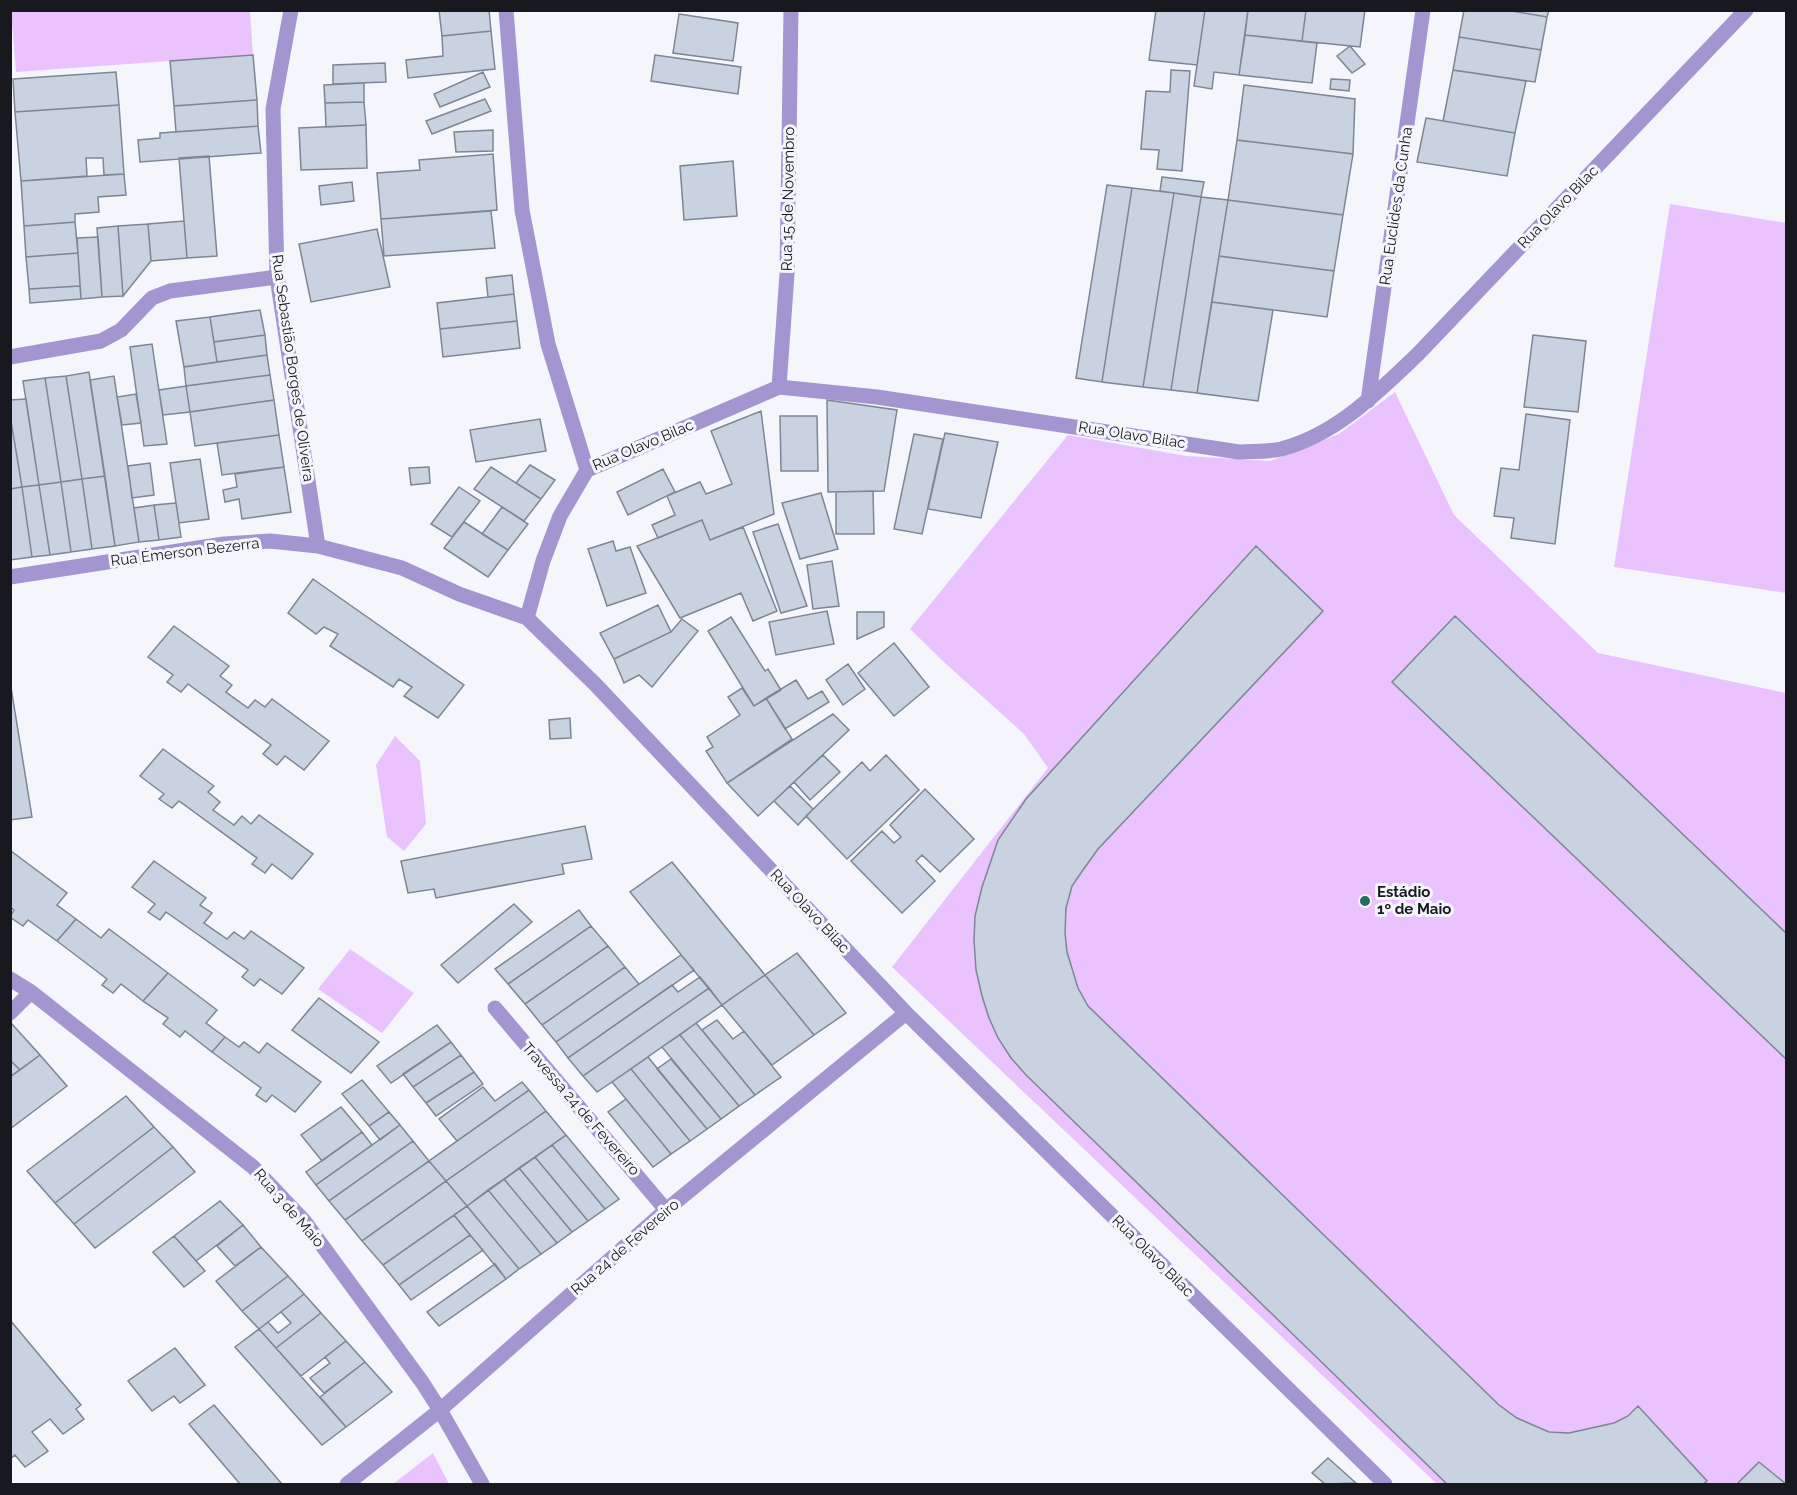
<svg xmlns="http://www.w3.org/2000/svg" width="1797" height="1495" font-family="Raleway,sans-serif">
  <style>
    .green { fill: #eac2fe }
    .building { fill: #c8d2e0; stroke: #7d8693; stroke-width: 1.5 }
    .lines { fill: none; stroke-linecap: round; stroke-linejoin: round }
    .street { stroke: #a395cf; stroke-width: 15 }
    .poi-dot { fill: #256b60; stroke: #f4f6fc; stroke-width: 2 }
    .labels { text-anchor: middle; dominant-baseline: central; stroke-width: 6; stroke-linejoin: round; paint-order: stroke }
    .street-label { font-size: 15px; fill: #18191f; stroke: #f4f6fc }
    .poi-label { font-size: 15px; font-weight: bold; fill: #18191f; stroke: #f4f6fc; text-anchor: start }
  </style>
  <rect width="100%" height="100%" fill="#f4f6fc"/>
  <path class="green" d="M11,11H250L253,55L16,72Z
    M1670,204L1786,223V593L1614,567Z
    M1395,392L1454,515L1598,653L1786,693V1484H1437L892,967L1048,768L1024,734L946,664L910,629L1068,435L1186,456L1270,461L1339,434Z
    M395,736L420,761L426,824L404,851L387,837L376,765Z
    M350,949L414,993L382,1033L318,989Z
    M433,1453L449,1484H393Z"/>
  <path class="building" d="M439,10H489L491,31L442,36Z
    M1156,10H1205L1197,65L1149,60Z
    M1205,10H1248L1239,75L1214,72L1212,89L1194,86Z
    M1248,10H1306L1302,41L1245,35Z
    M1306,10H1365L1360,47L1302,41Z
    M1464,10H1506L1547,17L1541,50L1459,37Z
    M1506,10H1549L1547,17Z
    M679,14L738,23L733,61L673,53Z
    M491,31L495,69L408,78L406,60L443,56L442,36Z
    M1245,35L1317,43L1312,83L1239,75Z
    M1459,37L1541,50L1535,82L1453,70Z
    M1350,46L1365,64L1352,73L1337,56Z
    M253,55L257,100L174,106L170,61Z
    M655,55L741,67L738,94L651,81Z
    M385,63L386,82L333,84V65Z
    M1171,70L1190,71L1182,171L1157,169L1159,150L1141,149L1146,91L1170,92Z
    M1453,70L1526,81L1515,133L1443,121Z
    M116,72L119,105L15,112L13,79Z
    M483,72L490,87L440,107L434,94Z
    M1331,79L1350,80L1349,91L1330,89Z
    M364,83V102L325,103L324,85Z
    M1244,85L1355,99L1353,154L1237,140Z
    M485,99L491,111L432,134L426,121Z
    M257,100L258,126L176,132L174,106Z
    M364,102L366,125L326,127L325,103Z
    M119,105L124,174L104,175L103,158H86L87,176L21,181L15,112Z
    M1426,118L1515,133L1507,176L1417,162Z
    M366,125L367,168L301,170L299,128Z
    M258,126L261,153L140,162L138,140L160,138V133Z
    M493,130V151L456,152L454,132Z
    M1237,140L1353,154L1343,215L1228,200Z
    M493,154L497,210L381,219L377,173L420,170L419,160Z
    M209,156L217,256L187,258L179,158Z
    M733,161L737,216L684,220L680,166Z
    M124,174L126,195L98,197L99,212L75,214V222L24,226L21,181Z
    M1162,177L1204,182L1201,197L1160,191Z
    M352,182L354,201L321,205L319,186Z
    M1107,185L1132,188L1102,382L1076,378Z
    M1132,188L1174,193L1143,387L1102,382Z
    M1174,193L1201,197L1171,390L1143,387Z
    M1201,197L1228,200L1197,393L1171,390Z
    M1228,200L1343,215L1334,271L1219,256Z
    M491,211L495,248L384,256L381,219Z
    M184,221L187,258L151,261L148,224Z
    M75,222L78,253L26,257L24,226Z
    M148,224L151,261L123,296L118,226Z
    M118,226L123,296L102,297L97,228Z
    M377,229L390,287L311,302L299,244Z
    M98,237L102,297L81,299L77,238Z
    M78,253L80,286L29,289L26,257Z
    M1219,256L1334,271L1327,317L1212,302Z
    M512,275L514,294L488,297L486,278Z
    M80,286L81,299L30,303L29,289Z
    M514,294L517,321L440,329L437,303Z
    M1212,302L1273,310L1258,401L1197,393Z
    M260,310L265,335L214,342L210,317Z
    M210,317L217,362L184,367L176,321Z
    M517,321L520,348L443,357L440,329Z
    M265,335L267,355L217,362L214,342Z
    M1533,335L1586,341L1578,412L1524,407Z
    M152,344L167,444L144,446L130,347Z
    M267,355L270,375L186,386L184,367Z
    M89,372L105,476L82,479L66,376Z
    M270,375L274,400L190,412L186,386Z
    M66,376L82,479L61,482L45,378Z
    M114,376L139,542L115,546L90,380Z
    M45,378L61,482L39,485L23,381Z
    M186,386L190,412L163,415L159,390Z
    M136,394L141,423L122,425L117,397Z
    M26,399L39,485L22,487L10,415V400Z
    M274,400L279,435L195,446L190,412Z
    M827,400L897,410L884,491L828,492Z
    M761,411L774,514L710,540L702,520L658,538L652,525L675,515L667,496L700,482L706,494L732,484L711,431Z
    M1526,414L1570,420L1555,544L1511,538L1514,518L1494,516L1501,468L1519,470Z
    M10,415L22,487L10,489Z
    M780,416H817L818,471H781Z
    M540,419L546,451L476,462L470,430Z
    M945,433L998,442L981,518L928,509Z
    M914,434L943,439L922,534L894,529Z
    M279,435L284,467L222,475L217,443Z
    M200,459L209,519L179,523L170,463Z
    M150,463L154,495L132,498L128,466Z
    M530,465L555,480L541,499L516,483Z
    M284,467L291,512L242,519L239,499L225,502L223,490L237,487L235,474Z
    M429,467L430,483L411,485L409,468Z
    M491,467L541,499L524,521L474,489Z
    M663,469L675,492L628,515L617,492Z
    M105,476L115,546L92,549L82,479Z
    M82,479L92,549L71,552L61,482Z
    M61,482L71,552L50,555L39,485Z
    M39,485L50,555L32,557L22,487Z
    M22,487L32,557L10,560V489Z
    M459,487L480,501L452,537L431,524Z
    M873,491L874,534H836V492Z
    M821,493L838,549L800,559L782,503Z
    M176,503L181,537L159,540L154,505Z
    M154,505L159,540L139,542L134,508Z
    M502,507L528,524L508,550L482,534Z
    M702,520L710,540L743,527L777,611L753,621L741,593L680,618L637,546Z
    M464,522L508,550L488,577L444,548Z
    M778,524L807,606L781,613L753,532Z
    M613,541L616,551L630,547L646,593L607,606L588,549Z
    M1256,546L1323,611L1098,849L1083,870L1072,886L1066,908L1065,933L1067,952L1078,988L1088,1006L1499,1405L1517,1418L1549,1432L1569,1433L1614,1423L1628,1416L1638,1406L1707,1481L1703,1484H1447L1026,1075L1011,1058L998,1038L989,1018L982,996L976,970L974,940L975,916L982,887L998,840L1026,799Z
    M832,561L839,606L813,609L807,565Z
    M313,579L464,685L438,718L404,696L412,687L399,679L393,687L330,646L338,634L324,627L316,634L288,613Z
    M658,605L671,632L614,659L600,633Z
    M827,611L834,644L776,655L769,622Z
    M857,612H884V627L857,639Z
    M1455,616L1786,933V1059L1392,682Z
    M731,617L765,671L768,669L781,690L754,706L708,631Z
    M682,619L698,631L652,687L639,675L624,683L614,659L671,632Z
    M174,626L229,666L220,676L232,685L226,692L248,708L255,700L265,707L272,699L329,741L304,770L285,756L277,765L263,754L271,745L188,684L181,692L167,682L173,675L148,657Z
    M894,643L929,687L894,716L858,673Z
    M848,664L865,689L843,705L826,680Z
    M796,680L808,699L822,691L829,702L785,729L766,698Z
    M10,681L32,817L10,820Z
    M742,688L754,706L766,698L792,739L727,783L706,751L713,747L707,737L740,715L728,697Z
    M833,714L849,730L758,816L727,783Z
    M570,718L571,738L550,739L549,720Z
    M163,749L214,786L208,792L220,802L213,810L234,825L242,816L251,824L259,815L313,854L292,879L272,864L265,873L252,864L257,858L179,801L172,808L159,799L164,794L140,776Z
    M823,755L840,772L810,800L794,782Z
    M886,755L919,790L847,859L806,816L862,762L870,771Z
    M790,786L813,809L798,825L774,801Z
    M925,789L974,839L940,872L922,855L916,861L935,881L902,913L851,861L882,831L894,843L901,837L890,825Z
    M585,826L592,859L562,864L564,874L436,898L434,889L408,893L401,861Z
    M11,851L67,893L57,905L76,919L57,941L28,920L23,926L10,917L14,910L10,907Z
    M154,861L206,898L200,905L212,913L204,923L227,939L234,932L244,939L251,931L304,968L282,994L260,979L254,986L242,977L248,970L166,912L160,920L148,912L155,904L132,887Z
    M672,862L765,975L722,1005L630,892Z
    M514,904L532,922L458,983L441,965Z
    M579,910L591,926L508,984L495,969Z
    M76,919L101,938L109,929L168,973L143,1001L121,984L113,993L102,985L107,979L57,941Z
    M591,926L608,946L525,1004L508,984Z
    M608,946L625,967L542,1025L525,1004Z
    M797,953L846,1013L814,1035L765,975Z
    M681,955L694,970L568,1058L556,1042Z
    M625,967L639,984L556,1042L542,1025Z
    M168,973L217,1010L206,1023L225,1037L212,1052L185,1031L180,1037L163,1024L168,1018L143,1001Z
    M765,975L814,1035L772,1065L722,1005Z
    M700,977L709,988L583,1076L568,1058L672,985L678,992Z
    M709,988L722,1005L612,1082L597,1092L583,1076Z
    M319,998L379,1042L351,1073L292,1030Z
    M717,1020L733,1039L744,1031L781,1077L755,1095L702,1030Z
    M11,1023L40,1055L20,1070L10,1060Z
    M696,1023L755,1095L739,1106L680,1035Z
    M437,1025L451,1042L391,1083L377,1066Z
    M680,1035L739,1106L721,1119L662,1047Z
    M225,1037L239,1047L244,1042L259,1053L267,1043L321,1082L295,1112L272,1095L266,1102L256,1095L261,1088L212,1052Z
    M451,1042L461,1055L413,1087L403,1074Z
    M40,1055L67,1086L10,1129V1077Z
    M461,1055L474,1072L426,1103L413,1087Z
    M648,1057L707,1129L690,1141L631,1069Z
    M671,1059L721,1119L707,1129L657,1069Z
    M10,1060L20,1070L10,1077Z
    M631,1069L690,1141L671,1154L612,1082Z
    M474,1072L483,1084L436,1116L426,1103Z
    M362,1080L389,1112L369,1126L342,1094Z
    M522,1082L529,1090L457,1141L439,1119L483,1087L495,1101Z
    M529,1090L546,1111L446,1181L429,1161Z
    M126,1096L154,1127L55,1203L27,1171Z
    M626,1099L671,1154L653,1167L608,1112Z
    M341,1107L362,1132L322,1161L301,1135Z
    M546,1111L566,1135L467,1206L446,1181Z
    M389,1112L400,1125L380,1140L369,1126Z
    M400,1125L413,1141L329,1201L316,1185Z
    M154,1127L173,1147L74,1224L55,1203Z
    M362,1132L372,1145L316,1185L306,1172Z
    M566,1135L619,1199L605,1209L552,1145Z
    M413,1141L429,1161L345,1220L329,1201Z
    M552,1145L605,1209L588,1221L535,1157Z
    M173,1147L195,1172L95,1248L74,1224Z
    M535,1157L588,1221L572,1232L519,1168Z
    M429,1161L446,1181L362,1241L345,1220Z
    M519,1168L572,1232L557,1243L504,1179Z
    M504,1179L557,1243L541,1254L488,1190Z
    M446,1181L467,1206L383,1265L362,1241Z
    M488,1190L541,1254L519,1269L467,1206Z
    M220,1201L243,1225L196,1261L174,1236Z
    M467,1206L519,1269L506,1279L454,1215Z
    M454,1215L470,1235L399,1285L383,1265Z
    M243,1225L261,1247L235,1266L217,1246Z
    M470,1235L483,1250L411,1300L399,1285Z
    M174,1236L205,1271L184,1287L153,1252Z
    M261,1247L288,1276L242,1311L216,1281Z
    M495,1264L506,1279L439,1326L427,1312Z
    M288,1276L304,1294L259,1329L242,1311Z
    M304,1294L321,1313L276,1348L259,1329L268,1322L278,1333L291,1323L281,1312Z
    M321,1313L346,1341L301,1376L276,1348Z
    M10,1320L81,1405L76,1409L84,1419L63,1434L50,1419L32,1432L48,1451L25,1467L15,1455L10,1459Z
    M259,1329L346,1427L322,1445L235,1347Z
    M346,1341L365,1362L324,1393L310,1378L330,1363L325,1357Z
    M175,1348L205,1385L180,1403L174,1396L152,1411L128,1381Z
    M365,1362L392,1392L346,1427L320,1397Z
    M214,1405L282,1484H240L189,1424Z
    M1328,1458L1356,1483L1325,1484L1312,1473Z
    M1759,1462L1786,1484H1737Z"/>
  <g class="lines">
    <path class="street" d="M291,10L273,109L277,277L318,546
      M506,10L522,210L548,344L587,470
      M10,357L101,341L121,330L152,298L170,291L277,277
      M779,387L787,274L791,10
      M1368,401L1423,10
      M10,577L224,544L270,541L318,546L402,568L459,594L527,618
      M10,979L31,992L253,1167L305,1222L422,1382L440,1410L482,1484
      M495,1008L666,1210
      M10,1013L31,992
      M347,1484L440,1410L666,1210L906,1013
      M1385,1484L906,1013L595,684L527,618L543,561L560,516L587,470L779,387L877,397L1239,452C1252,451 1268,452 1281,449C1336,435 1378,392 1418,354L1746,10"/>
  </g>
  <circle class="poi-dot" cx="1365" cy="901" r="6"/>
  <g class="labels">
    <g class="street-label">
      <text transform="translate(788 199) rotate(-89)">Rua 15 de Novembro</text>
      <text transform="translate(1396 206) rotate(-82)">Rua Euclides da Cunha</text>
      <text transform="translate(1558 207) rotate(-46)">Rua Olavo Bilac</text>
      <text transform="translate(293 368) rotate(82)">Rua Sebastião Borges de Oliveira</text>
      <text transform="translate(1132 435) rotate(9)">Rua Olavo Bilac</text>
      <text transform="translate(643 445) rotate(-23)">Rua Olavo Bilac</text>
      <text transform="translate(185 552) rotate(-7)">Rua Émerson Bezerra</text>
      <text transform="translate(810 911) rotate(47)">Rua Olavo Bilac</text>
      <text transform="translate(581 1109) rotate(49)">Travessa 24 de Fevereiro</text>
      <text transform="translate(289 1208) rotate(49)">Rua 3 de Maio</text>
      <text transform="translate(625 1247) rotate(-41)">Rua 24 de Fevereiro</text>
      <text transform="translate(1153 1256) rotate(45)">Rua Olavo Bilac</text>
    </g>
    <g class="poi-label">
      <text x="1377" y="892">Estádio<tspan x="1377" dy="17">1º de Maio</tspan></text>
    </g>
  </g>
  <rect width="1797" height="1495" fill="none" stroke="#18191f" stroke-width="24"/>
</svg>
